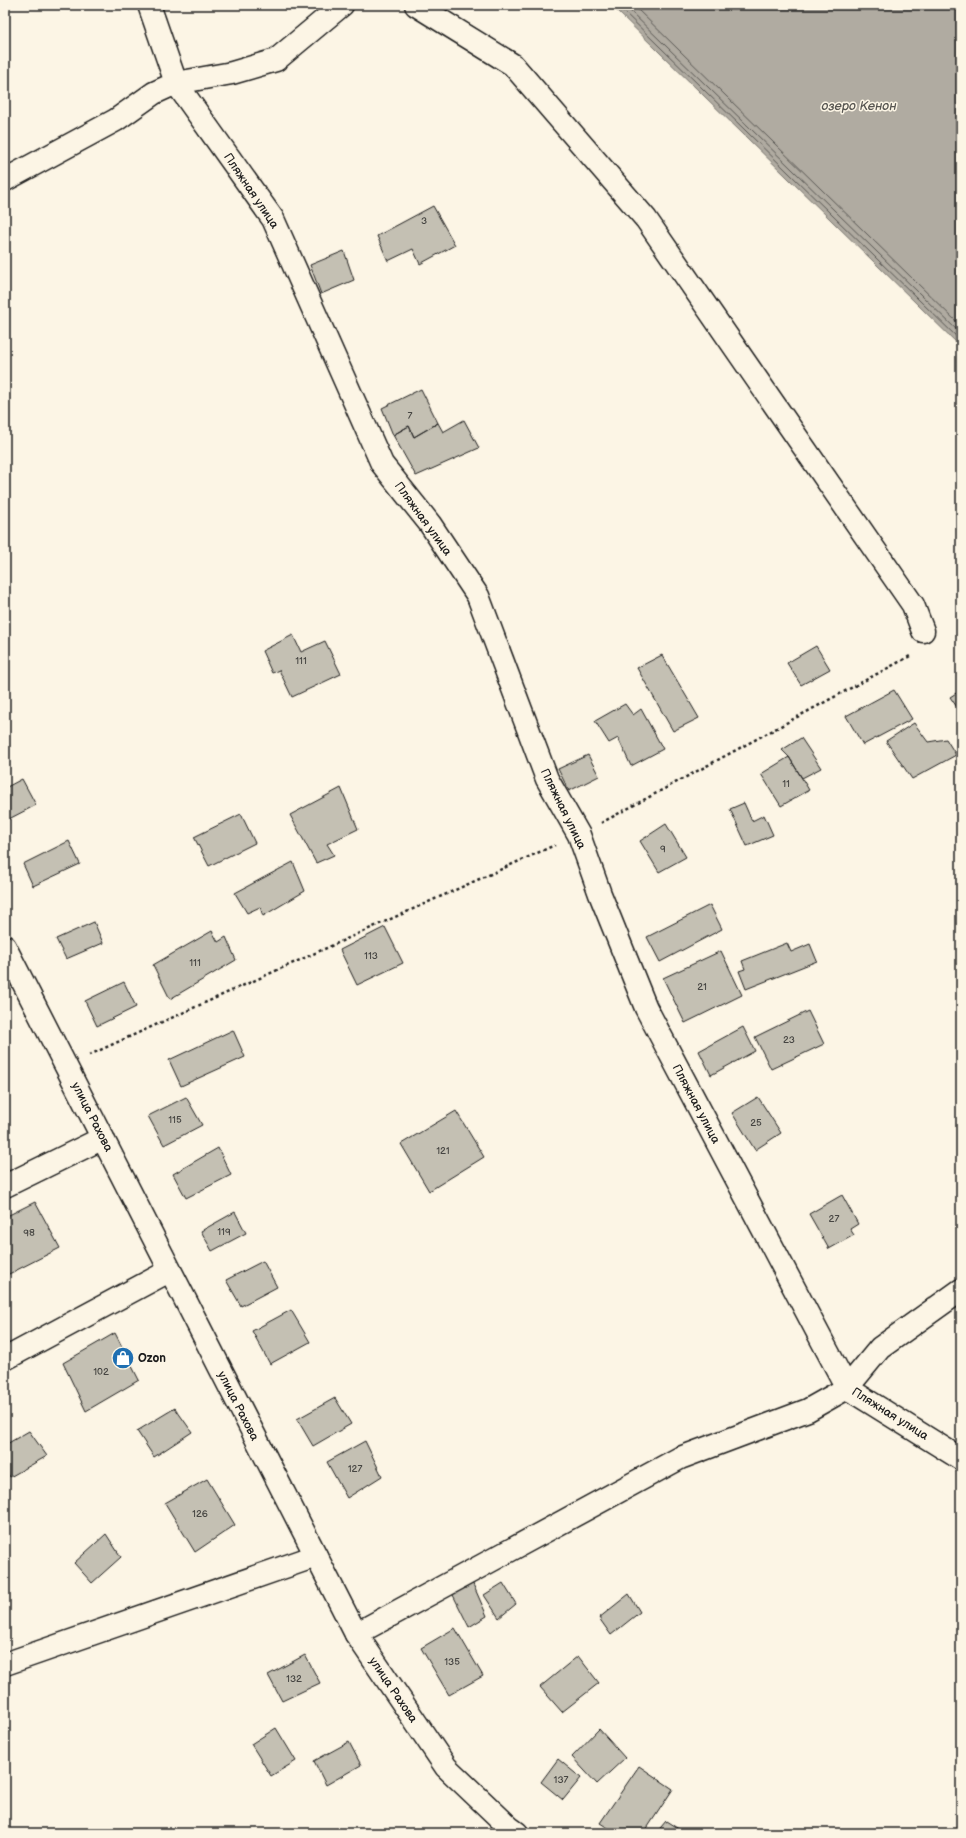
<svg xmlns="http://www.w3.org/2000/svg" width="966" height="1838" font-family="'Balsamiq Sans',sans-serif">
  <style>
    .water { fill: #b0aba1; stroke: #75726c }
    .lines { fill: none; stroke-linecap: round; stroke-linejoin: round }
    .shore { stroke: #575551; stroke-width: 1 }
    .building { fill: #c4c0b3; stroke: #1c1c1c }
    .minor-casing { stroke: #1c1c1c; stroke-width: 25 }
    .major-casing { stroke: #1c1c1c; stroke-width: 25 }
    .path { stroke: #1c1c1c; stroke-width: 2.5; stroke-dasharray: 3 3; stroke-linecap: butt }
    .minor { stroke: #fcf5e5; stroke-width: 22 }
    .major { stroke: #fcf5e5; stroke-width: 22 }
    .labels { text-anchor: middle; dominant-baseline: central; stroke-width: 3; stroke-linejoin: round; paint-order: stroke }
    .number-label { font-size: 10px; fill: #464542 }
    .street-label { font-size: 12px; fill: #1c1c1c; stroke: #fcf5e5 }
    .poi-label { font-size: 12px; font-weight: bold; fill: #1c1c1c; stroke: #fcf5e5; text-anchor: start }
    .water-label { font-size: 13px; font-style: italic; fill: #575551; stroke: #fcf5e5 }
  </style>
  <rect width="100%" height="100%" fill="#fcf5e5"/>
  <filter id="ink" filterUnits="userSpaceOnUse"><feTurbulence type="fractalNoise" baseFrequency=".025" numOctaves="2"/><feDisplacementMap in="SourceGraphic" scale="8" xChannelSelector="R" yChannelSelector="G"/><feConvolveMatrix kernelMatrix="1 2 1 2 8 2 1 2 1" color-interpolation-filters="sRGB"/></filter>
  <g filter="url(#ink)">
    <path class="water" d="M612,5H961V347L614,8Z"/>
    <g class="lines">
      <path class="shore" d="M617,5L961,341
        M624,5L961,334
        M633,5L961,326"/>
    </g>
    <path class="building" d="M433,206L455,245L420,264L413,249L388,261L377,236Z
      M344,251L354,280L321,294L310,265Z
      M421,389L438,423L414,437L409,426L393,435L382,408Z
      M464,420L479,448L416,476L393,435L409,426L414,437L438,423L443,432Z
      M293,635L301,652L325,641L341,674L292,697L279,670L272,673L262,651Z
      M816,646L830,669L801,685L787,663Z
      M662,655L699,718L673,731L637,668Z
      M894,690L912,719L863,745L846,716Z
      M961,690V713L950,697Z
      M625,704L633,715L641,709L663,749L631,766L618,738L609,743L595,721Z
      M914,723L928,742L946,739L956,755L912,779L886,741Z
      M801,738L821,768L802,778L789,757L782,750Z
      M588,755L599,776L569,791L558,769Z
      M789,757L809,790L781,806L761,774Z
      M22,779L36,805L5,821V788Z
      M341,788L358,829L327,844L334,855L316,863L290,815Z
      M744,803L752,821L764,815L773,835L747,846L730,809Z
      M241,814L255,843L209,866L194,837Z
      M666,824L686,857L659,872L640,841Z
      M69,841L80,864L33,886L23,864Z
      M293,862L305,891L263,916L260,907L247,913L235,893Z
      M710,905L722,929L660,962L647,937Z
      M94,922L103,943L66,959L56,939Z
      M385,927L403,963L357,985L340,950Z
      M212,931L218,942L226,937L236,960L170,999L153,965Z
      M787,943L791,952L810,944L817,961L746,989L739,971L745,969L742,961Z
      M721,951L742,995L685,1023L663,978Z
      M124,982L136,1007L97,1026L85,1001Z
      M808,1011L824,1044L771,1069L755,1037Z
      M743,1027L755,1051L711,1075L699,1051Z
      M233,1030L245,1057L181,1086L169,1060Z
      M186,1097L202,1125L164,1145L148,1116Z
      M758,1097L781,1133L755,1150L732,1113Z
      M456,1111L484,1157L429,1191L401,1144Z
      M218,1148L231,1175L186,1198L173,1174Z
      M842,1195L858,1224L850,1229L854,1235L829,1249L809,1214Z
      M35,1202L60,1248L5,1276V1217Z
      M235,1212L246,1233L212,1251L201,1231Z
      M263,1261L277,1287L241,1306L226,1280Z
      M291,1310L310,1342L270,1364L252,1331Z
      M115,1333L139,1380L86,1411L63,1363Z
      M335,1398L351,1424L313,1446L297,1419Z
      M175,1408L192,1432L154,1457L137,1431Z
      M29,1431L47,1456L10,1477L5,1469V1445Z
      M365,1441L382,1476L347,1498L327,1462Z
      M207,1479L235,1525L195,1552L165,1503Z
      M106,1534L121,1557L92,1583L74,1563Z
      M472,1582L487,1616L469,1627L452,1593Z
      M503,1583L516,1604L499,1618L484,1595Z
      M629,1594L640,1612L611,1635L599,1618Z
      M455,1628L483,1676L449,1695L421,1648Z
      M305,1655L320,1683L282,1701L268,1675Z
      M578,1656L599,1683L562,1712L540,1687Z
      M276,1728L296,1761L271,1776L251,1744Z
      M599,1729L625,1758L597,1784L572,1757Z
      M349,1742L361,1765L326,1785L314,1761Z
      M558,1759L581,1778L563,1800L541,1782Z
      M639,1766L673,1789L644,1833H616L600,1823Z
      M666,1821L685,1833H656Z"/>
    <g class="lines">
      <g class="minor-casing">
        <path id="minor" d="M149,5L176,83L273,219L382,464L430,524L478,596L547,779L579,835L600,894L646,1008L847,1388L961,1459
          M416,5L513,65L646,219L913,605L923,631
          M5,180L116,120L154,93L176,83L232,73L276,60L342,5
          M5,1186L103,1138
          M5,1359L169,1271
          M356,1634L680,1458L808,1410L847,1388L880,1348L961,1290
          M5,1664L316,1556"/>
      </g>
      <g class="major-casing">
        <path id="major" d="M5,947L356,1634L446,1767L510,1828L517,1833"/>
      </g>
      <path class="path" d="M601,823L912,655
        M89,1055L555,845"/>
      <use href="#minor" class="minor"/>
      <use href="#major" class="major"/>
    </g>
  </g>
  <defs>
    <g id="shop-disc" transform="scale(1.15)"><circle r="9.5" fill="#1f6fb2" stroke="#fcf5e5"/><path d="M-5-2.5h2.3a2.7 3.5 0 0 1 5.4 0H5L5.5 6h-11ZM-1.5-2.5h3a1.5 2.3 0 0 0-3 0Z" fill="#fff"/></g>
  </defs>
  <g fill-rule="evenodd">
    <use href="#shop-disc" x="123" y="1358"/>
  </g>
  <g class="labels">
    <g class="number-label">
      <text x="424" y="221">3</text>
      <text x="410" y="416">7</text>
      <text x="301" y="661">111</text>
      <text x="786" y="784">11</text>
      <text x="663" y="849">9</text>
      <text x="371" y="956">113</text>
      <text x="195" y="963">111</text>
      <text x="702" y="987">21</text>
      <text x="789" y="1040">23</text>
      <text x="175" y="1120">115</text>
      <text x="756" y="1123">25</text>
      <text x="443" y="1151">121</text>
      <text x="834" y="1219">27</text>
      <text x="224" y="1232">119</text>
      <text x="29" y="1233">98</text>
      <text x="101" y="1372">102</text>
      <text x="355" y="1469">127</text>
      <text x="200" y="1514">126</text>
      <text x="452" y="1662">135</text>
      <text x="294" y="1679">132</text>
      <text x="561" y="1780">137</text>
    </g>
    <g class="street-label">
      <text transform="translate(251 191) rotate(56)">Пляжная улица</text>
      <text transform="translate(423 519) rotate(54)">Пляжная улица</text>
      <text transform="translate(563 809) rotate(64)">Пляжная улица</text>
      <text transform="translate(696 1104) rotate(62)">Пляжная улица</text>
      <text transform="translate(92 1117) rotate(63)">улица Рахова</text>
      <text transform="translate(238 1406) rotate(63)">улица Рахова</text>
      <text transform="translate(890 1414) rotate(32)">Пляжная улица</text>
      <text transform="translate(393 1690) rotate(56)">улица Рахова</text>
    </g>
    <g class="poi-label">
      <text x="138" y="1358">Ozon</text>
    </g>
    <g class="water-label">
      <text x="859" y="106">озеро Кенон</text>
    </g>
  </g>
  <rect width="966" height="1838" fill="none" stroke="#fcf5e5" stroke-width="20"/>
  <rect x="10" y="10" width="946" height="1818" fill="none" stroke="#1c1c1c" stroke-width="1.5" filter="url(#ink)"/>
</svg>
